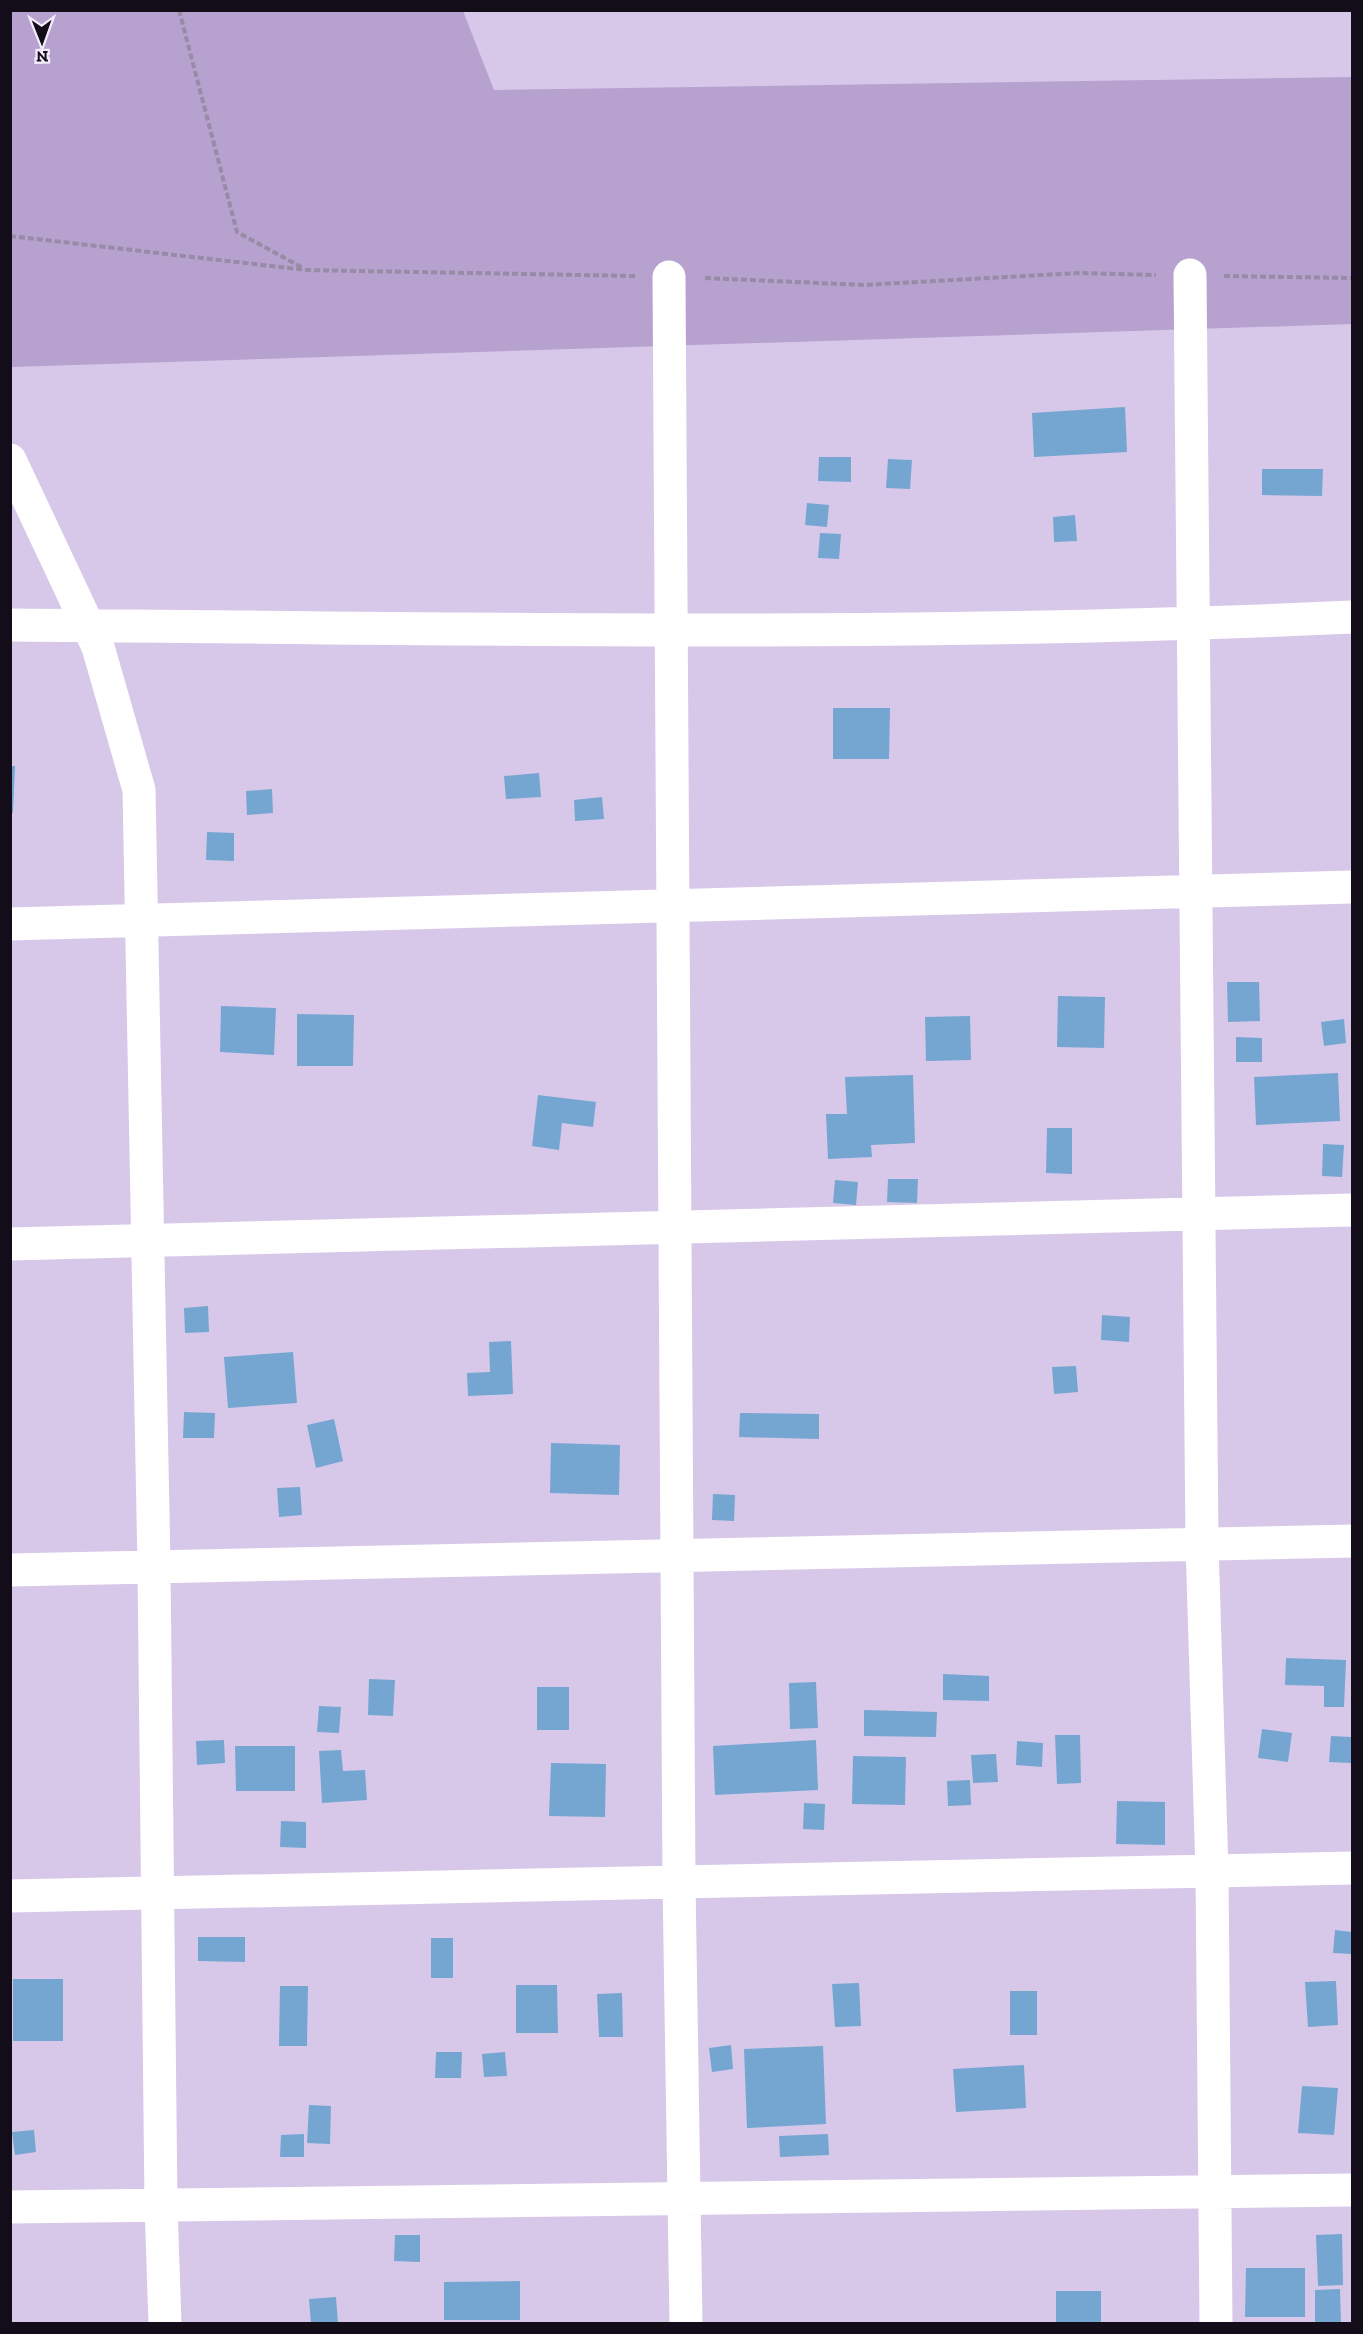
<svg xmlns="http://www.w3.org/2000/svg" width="1363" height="2334" font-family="'Zilla Slab',serif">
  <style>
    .green { fill: #b6a1cf }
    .building { fill: #74a6d1 }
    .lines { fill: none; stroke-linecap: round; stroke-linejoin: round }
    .path { stroke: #978ba6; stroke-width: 4; stroke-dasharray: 6 3; stroke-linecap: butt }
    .street { stroke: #fff; stroke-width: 33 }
  </style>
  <rect width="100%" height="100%" fill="#d7c8ea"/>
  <path class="green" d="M10,11H463L494,90L1352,77V324L11,367Z"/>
  <path class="building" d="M1125,407L1127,452L1034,457L1032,413Z
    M819,457H851V482L818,481Z
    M888,459L912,460L910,489L886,488Z
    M1262,469H1323L1322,496L1262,495Z
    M807,503L829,505L827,527L805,525Z
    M1075,515L1077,541L1054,542L1053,517Z
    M820,533L841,534L839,559L818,558Z
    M833,708H890L889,759H833Z
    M10,766H15L13,813L10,812Z
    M539,773L541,797L506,799L504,776Z
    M272,789L273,813L247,815L246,791Z
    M602,797L604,819L575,821L574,800Z
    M207,832L234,833V861L206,860Z
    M1227,982H1259L1260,1021L1228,1022Z
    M1058,996L1105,997L1104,1048L1057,1047Z
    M221,1006L276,1008L274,1055L220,1052Z
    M297,1014L354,1015L353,1066H297Z
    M970,1016L971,1060L926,1061L925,1017Z
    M1344,1019L1346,1043L1324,1046L1321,1022Z
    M1236,1037L1262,1038V1062H1236Z
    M1338,1073L1340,1121L1256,1125L1254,1077Z
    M913,1075L915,1143L871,1145L872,1157L828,1159L826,1114H847L845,1077Z
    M538,1095L596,1102L593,1127L562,1123L559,1150L532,1146Z
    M1047,1128H1072V1174L1046,1173Z
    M1323,1144L1344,1145L1342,1177L1322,1176Z
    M888,1179H918L917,1203L887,1202Z
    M835,1180L858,1182L856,1205L833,1203Z
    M208,1306L209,1332L185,1333L184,1308Z
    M1102,1315L1130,1317L1129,1342L1101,1340Z
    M511,1341L513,1394L468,1396L467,1373L490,1372L489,1342Z
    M293,1352L297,1403L228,1408L224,1357Z
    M1076,1366L1078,1392L1054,1394L1052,1367Z
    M184,1412L215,1413L214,1438H183Z
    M740,1413L819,1414V1439L739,1437Z
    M334,1419L343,1461L316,1468L307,1425Z
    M551,1443L620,1445L619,1495L550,1493Z
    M300,1487L302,1515L279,1517L277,1488Z
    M713,1494L735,1495L734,1521L712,1520Z
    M1286,1658L1346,1660L1344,1707H1324V1686L1285,1685Z
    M943,1674L989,1676V1701L943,1700Z
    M369,1679L395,1680L393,1716L368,1715Z
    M816,1682L818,1728L790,1729L789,1683Z
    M537,1687H569V1730H537Z
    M319,1706L341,1707L339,1733L317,1732Z
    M864,1710L937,1712L936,1737L864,1736Z
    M1262,1729L1292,1733L1288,1762L1258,1758Z
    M1055,1735H1080L1081,1783L1057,1784Z
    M1331,1736L1351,1737V1763L1329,1762Z
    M224,1740L225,1763L197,1765L196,1741Z
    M816,1740L818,1790L715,1795L713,1746Z
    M1017,1741L1043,1743L1042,1767L1016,1765Z
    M235,1746H295V1791H236Z
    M341,1750L343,1771L365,1770L367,1800L322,1803L319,1751Z
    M996,1754L998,1782L973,1783L971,1755Z
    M853,1756L906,1757L905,1805L852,1804Z
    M551,1763L606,1764L605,1817L549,1816Z
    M970,1780L971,1805L948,1806L947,1781Z
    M1117,1801L1165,1802V1845L1116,1844Z
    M804,1803L825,1804L824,1830L803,1829Z
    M281,1821L306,1822V1848L280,1847Z
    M1335,1930L1352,1932V1954L1333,1953Z
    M198,1937H245V1962L198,1961Z
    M431,1938H453V1978H431Z
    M13,1979H63V2041H13Z
    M1336,1981L1338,2025L1308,2027L1305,1982Z
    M859,1983L861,2026L835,2027L832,1984Z
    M516,1985H557L558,2033H516Z
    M280,1986H308L307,2046H279Z
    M1010,1991H1037V2035H1010Z
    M622,1993L623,2037H599L597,1994Z
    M731,2045L733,2069L712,2072L709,2048Z
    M823,2046L826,2124L747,2128L744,2049Z
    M436,2052H462L461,2078H435Z
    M505,2052L507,2076L484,2077L482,2054Z
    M1024,2065L1026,2108L956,2112L953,2069Z
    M1302,2086L1338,2088L1334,2135L1298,2133Z
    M309,2105L331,2106L330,2144L307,2143Z
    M34,2130L36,2152L15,2155L12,2132Z
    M304,2134V2157H280L281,2135Z
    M828,2134L829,2155L780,2157L779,2136Z
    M1342,2234L1343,2285L1318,2286L1316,2235Z
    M395,2235H420V2262L394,2261Z
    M1246,2268H1305V2317H1245Z
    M520,2281V2320H444V2282Z
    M1340,2289L1341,2324H1315V2290Z
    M1056,2291H1101V2324H1056Z
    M336,2297L338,2324H311L309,2299Z"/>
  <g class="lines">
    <path class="path" d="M179,10L237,232L303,268
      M10,236L306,270L635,276
      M1224,276L1352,278
      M705,278L864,285L1080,273L1156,275"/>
    <path class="street" d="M1190,275L1202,1544L1212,1871L1216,2324
      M669,277L679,1882L686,2324
      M10,460L98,647L139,790L154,1567L161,2205L165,2324
      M10,625C458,628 905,638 1352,617
      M10,924L1352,887
      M10,1244L1352,1210
      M10,1570L1352,1541
      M10,1896L1352,1868
      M10,2207L1352,2190"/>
  </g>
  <rect width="1363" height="2334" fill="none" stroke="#120d18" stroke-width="24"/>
  <g transform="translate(42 42) rotate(179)" stroke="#f4ecfe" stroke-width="4.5" paint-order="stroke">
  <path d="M0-4.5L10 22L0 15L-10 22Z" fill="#120d18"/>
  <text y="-9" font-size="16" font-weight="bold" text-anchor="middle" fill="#120d18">N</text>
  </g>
</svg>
